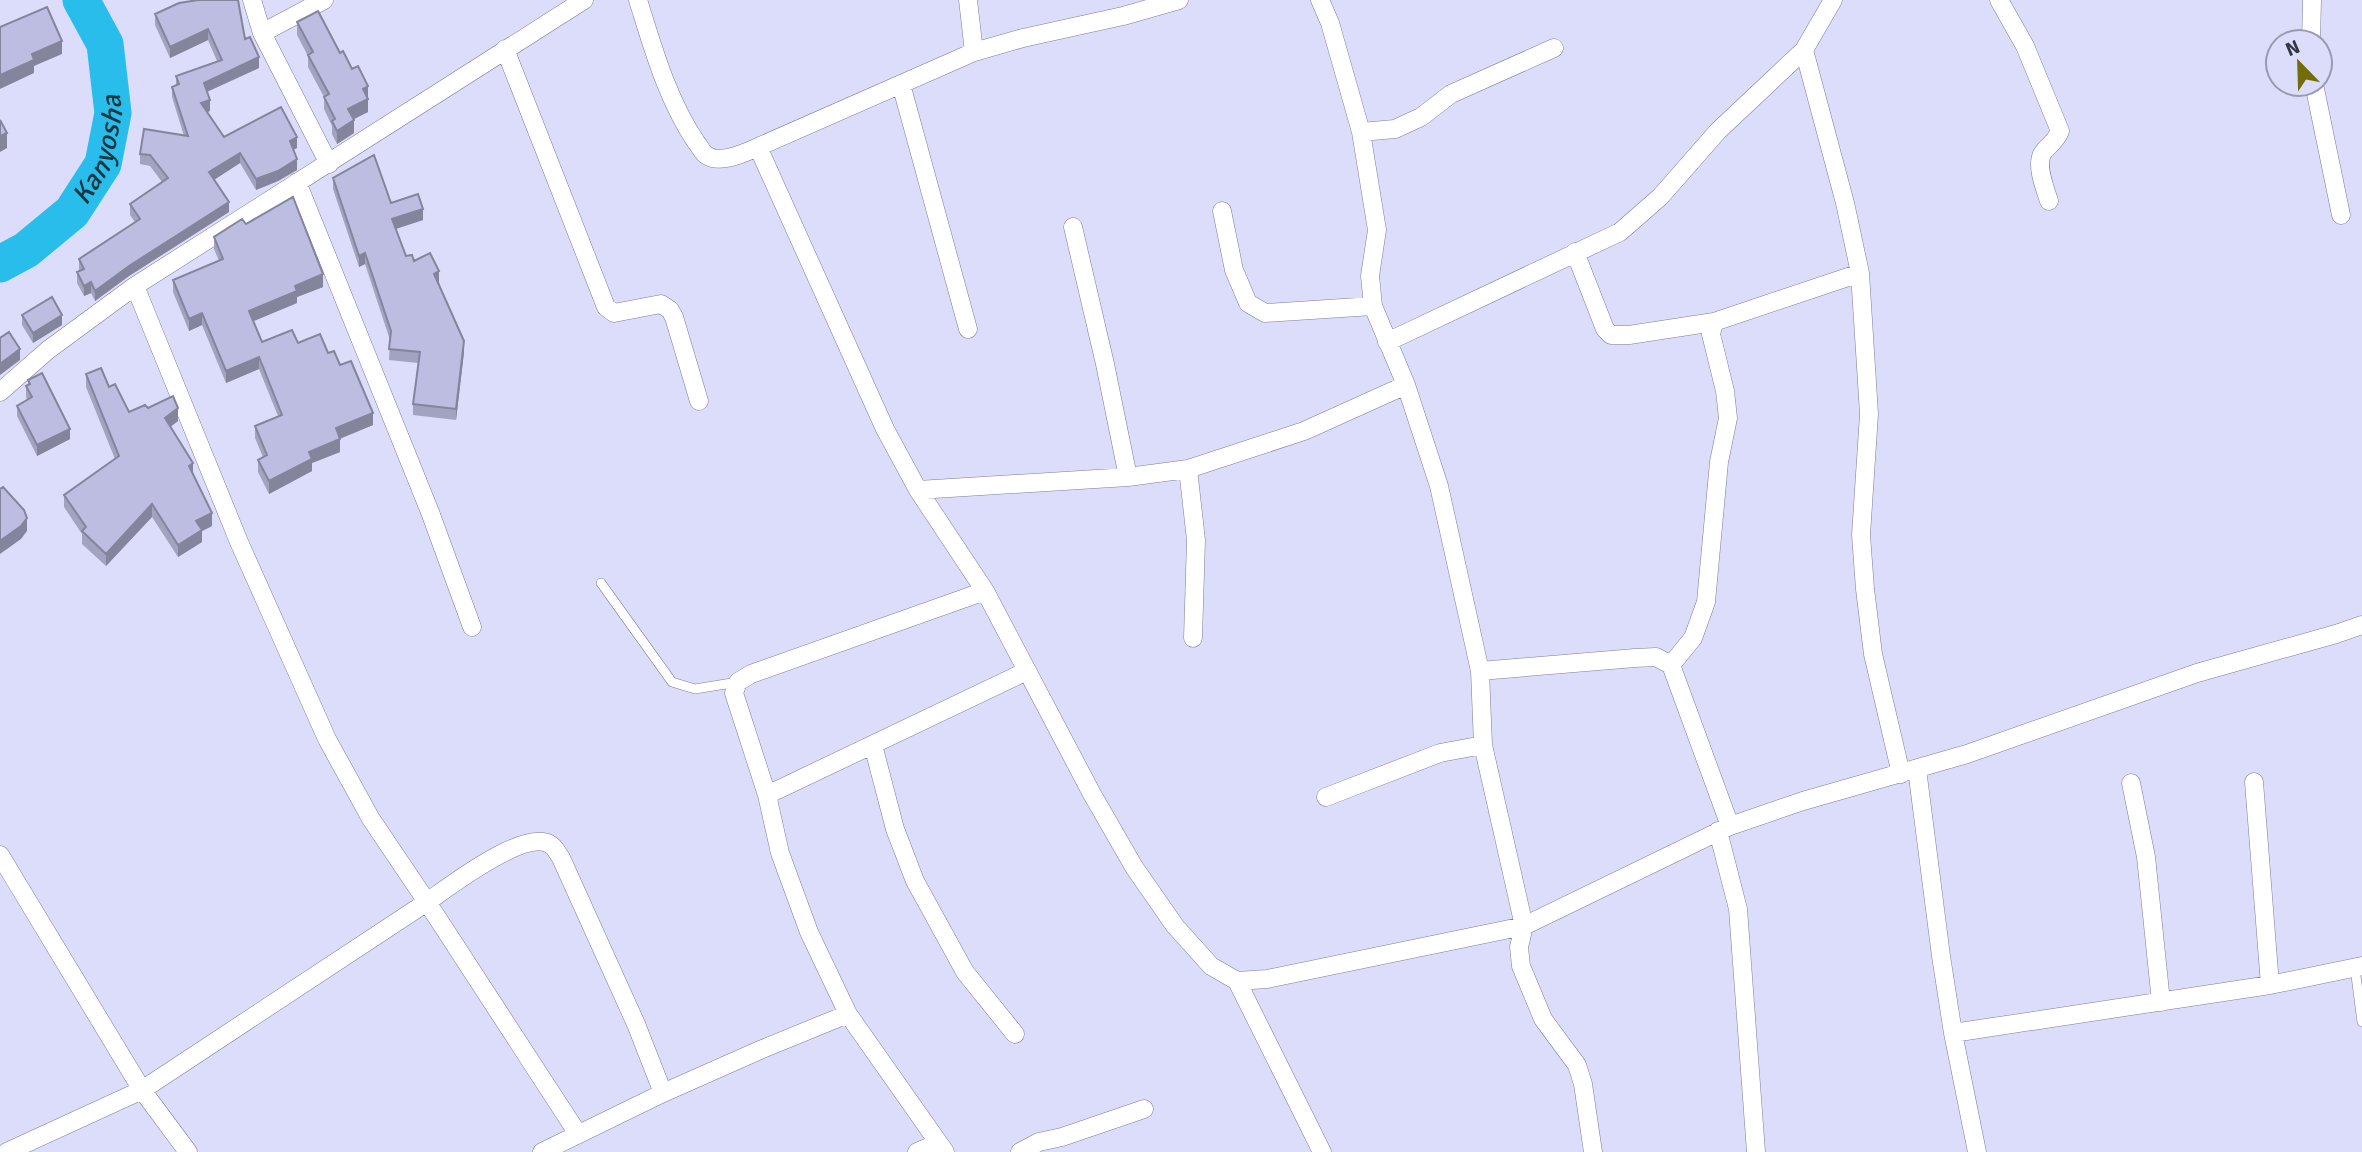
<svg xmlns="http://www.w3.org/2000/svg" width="2362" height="1152" font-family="Signika,sans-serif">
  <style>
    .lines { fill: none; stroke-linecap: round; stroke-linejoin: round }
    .river { stroke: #28bdea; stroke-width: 37 }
    .service-casing { stroke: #7c7c9d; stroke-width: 10 }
    .minor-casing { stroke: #7c7c9d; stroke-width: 19 }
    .service { stroke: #fff; stroke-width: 9 }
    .minor { stroke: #fff; stroke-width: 18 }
    .wall { fill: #a2a3c1 }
    .shaded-wall { fill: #84849d }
    .building { fill: #bcbde0; stroke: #84849d; stroke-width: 2 }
    .labels { text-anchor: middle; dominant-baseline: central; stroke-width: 5; stroke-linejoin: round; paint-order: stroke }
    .water-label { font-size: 28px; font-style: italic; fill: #1a3641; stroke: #dcddfa }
  </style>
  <rect width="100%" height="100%" fill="#dcddfa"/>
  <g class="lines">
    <path class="river" id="s1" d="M0,264L26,250L72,212L103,164L113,113L105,44L81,0"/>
    <g class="service-casing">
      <path id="service" d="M601,583L672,682L695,689L738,682
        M2355,968L2362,1022"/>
    </g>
    <g class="minor-casing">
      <path id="minor" d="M252,0L262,33L329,164
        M638,0C653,48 667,99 696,142C699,145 702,152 706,155C720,165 744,153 758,147L974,52L1023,38L1123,16L1179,0
        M968,0L974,52
        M1320,0L1330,23L1361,132L1377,230L1370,276L1373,306L1406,385L1439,486L1480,671L1483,745L1524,926L1519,947L1521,966L1543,1019L1577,1065L1583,1084L1593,1152
        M1999,0L2025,46L2060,131C2054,145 2047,145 2042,154C2036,167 2045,188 2049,201
        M262,33L324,0
        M2311,42L2312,0
        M505,49L606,307L614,313L661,304L670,310L674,317L699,401
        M1804,50L1845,203L1860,273L1869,414L1861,535L1865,589L1873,654L1901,774
        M901,84L968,329
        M2314,84L2341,215
        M1361,132L1395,129L1421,117L1451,94L1554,48
        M758,147L885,429L918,490L985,591L1092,794L1134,867L1175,926L1211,966L1237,981L1267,979L1524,926L1730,826L1803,801L1967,754L2197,673L2336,634L2362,625
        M297,182L430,512L472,627
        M1222,211L1234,270L1248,303L1265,313L1373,306
        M1073,227L1105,364L1128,477
        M1575,252L1605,329L1611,335H1629L1714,322
        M135,286L239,542L327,739L371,819L427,902C449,887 526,827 551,845C555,847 558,854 561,858L636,1024L663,1093L760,1050L848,1014L945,1152
        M1387,342L1620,232L1660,197L1718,131L1804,50L1833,0
        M0,392L48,350L135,286L584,0
        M1188,469L1196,540L1193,638
        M918,490L1128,477L1188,469L1304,431L1406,385
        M1671,665L1693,638L1706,602L1719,462L1728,418L1725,391L1711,334L1714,322L1860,273
        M1480,671L1635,658L1656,657L1671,665L1730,826
        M873,745L895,829L915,881L965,972L1015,1034
        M1917,769L1941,956L1953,1033L1977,1152
        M2254,782L2270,985
        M2131,783L2146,857L2161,1002
        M767,795L1027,671
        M1326,797L1440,753L1483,745
        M1718,831L1738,909L1756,1152
        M0,855L142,1090L188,1152
        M1237,981L1322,1152
        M848,1014L809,932L780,853L767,795L734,693L738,682L751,674L985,591
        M1953,1033L2270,985L2362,966
        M7,1152L142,1090L427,902L578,1134
        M542,1152L663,1093
        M917,1152L938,1143
        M1020,1152L1039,1142L1062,1137L1144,1109"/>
    </g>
    <use href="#service" class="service"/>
    <use href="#minor" class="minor"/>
  </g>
  <path class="wall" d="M155,14L245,39L259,68L207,92L210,111L207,112L224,137L297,148L293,150L297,170L278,181L256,190L240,163L214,180L229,212L129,276L95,301L91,293L84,296L77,283V272L79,271V259L135,222L130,215V204L162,182L150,166L140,164V154L184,136L172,97V87L176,85V76L217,61L208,40L170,58L155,25Z
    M297,22L340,53L352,69L368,86V112L354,119V133L337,144L332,134V126L324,109V97L308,67V56L297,35Z
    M333,178L423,220L396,229L406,256L414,261L439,282L464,352L456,420L413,415V404L418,363L389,360L390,340L365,264L359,267L333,189Z
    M246,224L323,287L297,297V303L253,321L262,342L298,343L328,353L340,365L373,425L340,439V452L312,463V471L269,494L258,472V460L263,457L255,438V426L278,416L259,369L226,383L202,325L189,331L173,292V280L219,261L214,249V237Z
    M22,315L62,325L33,343L22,325Z
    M86,374L109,387L129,412L148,408L178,421L170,427L193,475L212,526L202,531V542L178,557L152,517L106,566L82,544V534L64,507V495L115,459L86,387Z
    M28,380L70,439L37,456L17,416V406L27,400L26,396V386L28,384Z"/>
  <path class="shaded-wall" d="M208,29V40L170,58V47Z
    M62,41V54L34,66V73L0,89V75L32,54Z
    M259,57V68L204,93V83Z
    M368,86V98L363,101V89Z
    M368,99V112L348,122V109Z
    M210,100V111L201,114V103Z
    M354,120V133L337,144V131Z
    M7,133V148L0,152V136Z
    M297,137V148L290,151V141Z
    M240,153V163L209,183V172Z
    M297,159V170L278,181L256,190V179Z
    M229,202V212L129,276L95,301V291L129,266Z
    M423,209V220L392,230V219Z
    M365,253V264L359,267V256Z
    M439,271V282L434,285V274Z
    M323,274V287L297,297V303L249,323V311L295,286Z
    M91,282V293L84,296V286Z
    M202,313V325L189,331V319Z
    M62,315V325L33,343V333Z
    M464,341V352L456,420V409Z
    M20,349V360L0,375V364Z
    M259,357V369L226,383V371Z
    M178,408V421L165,431V418Z
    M373,413V425L336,440V428Z
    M70,429V439L37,456V445Z
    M340,439V452L312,463V471L269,494V481L309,452Z
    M193,463V475L189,466Z
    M152,504V517L106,566V554Z
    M212,513V526L202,531V542L178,557V545L196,521Z
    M27,518V531L21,539L0,554V541Z"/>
  <path class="building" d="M198,0H238L245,39L250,37L259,57L204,83L210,100L201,103L224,137L281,107L297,137L290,141L297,159L278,171L256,179L240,153L209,172L229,202L129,266L95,291L91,282L84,286L77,272L84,269L79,259L140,219L130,204L168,178L150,155L140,154L144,129L188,136L172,87L179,84L176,76L222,60L208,29L170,47L155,14L179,3Z
    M47,7L62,41L32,54L34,60L0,75V27Z
    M318,11L340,53L343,51L352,69L358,66L368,86L363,89L368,99L348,109L354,120L337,131L332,121L335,119L324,97L329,94L308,55L313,52L297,22Z
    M0,120L7,133L0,136Z
    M374,155L391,203L418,194L423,209L392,219L406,256L412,255L414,261L430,253L439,271L434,274L464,341L456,409L413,404L420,352L389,349L391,331L365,253L359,256L333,178Z
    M293,197L323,274L295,286L297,291L249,311L262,342L292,330L298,343L320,334L328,353L334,351L340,365L351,361L373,413L336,428L340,439L309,452L312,459L269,481L258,460L267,455L255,426L282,415L259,357L226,371L202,313L189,319L173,280L223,259L214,237L242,219L246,224Z
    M52,297L62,315L33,333L22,315Z
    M9,332L20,349L0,364V338Z
    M101,368L109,387L115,384L129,412L145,405L148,408L173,396L178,408L165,418L193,463L189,466L212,513L196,521L202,530L178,545L152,504L106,554L82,531L86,527L64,495L119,456L86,374Z
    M42,373L70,429L37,445L17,406L32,397L26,386L30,384L28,380Z
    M3,487L24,510L27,518L21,526L0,541V489Z"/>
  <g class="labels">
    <g class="water-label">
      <text stroke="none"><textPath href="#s1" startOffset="159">Kanyosha</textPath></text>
    </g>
  </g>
  <g transform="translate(2299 63) rotate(337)"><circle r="33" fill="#dcddfa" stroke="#999ab1" stroke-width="2"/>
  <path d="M0-5L12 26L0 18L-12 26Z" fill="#746c08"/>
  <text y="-10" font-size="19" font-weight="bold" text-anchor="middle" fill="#353544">N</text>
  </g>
</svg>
